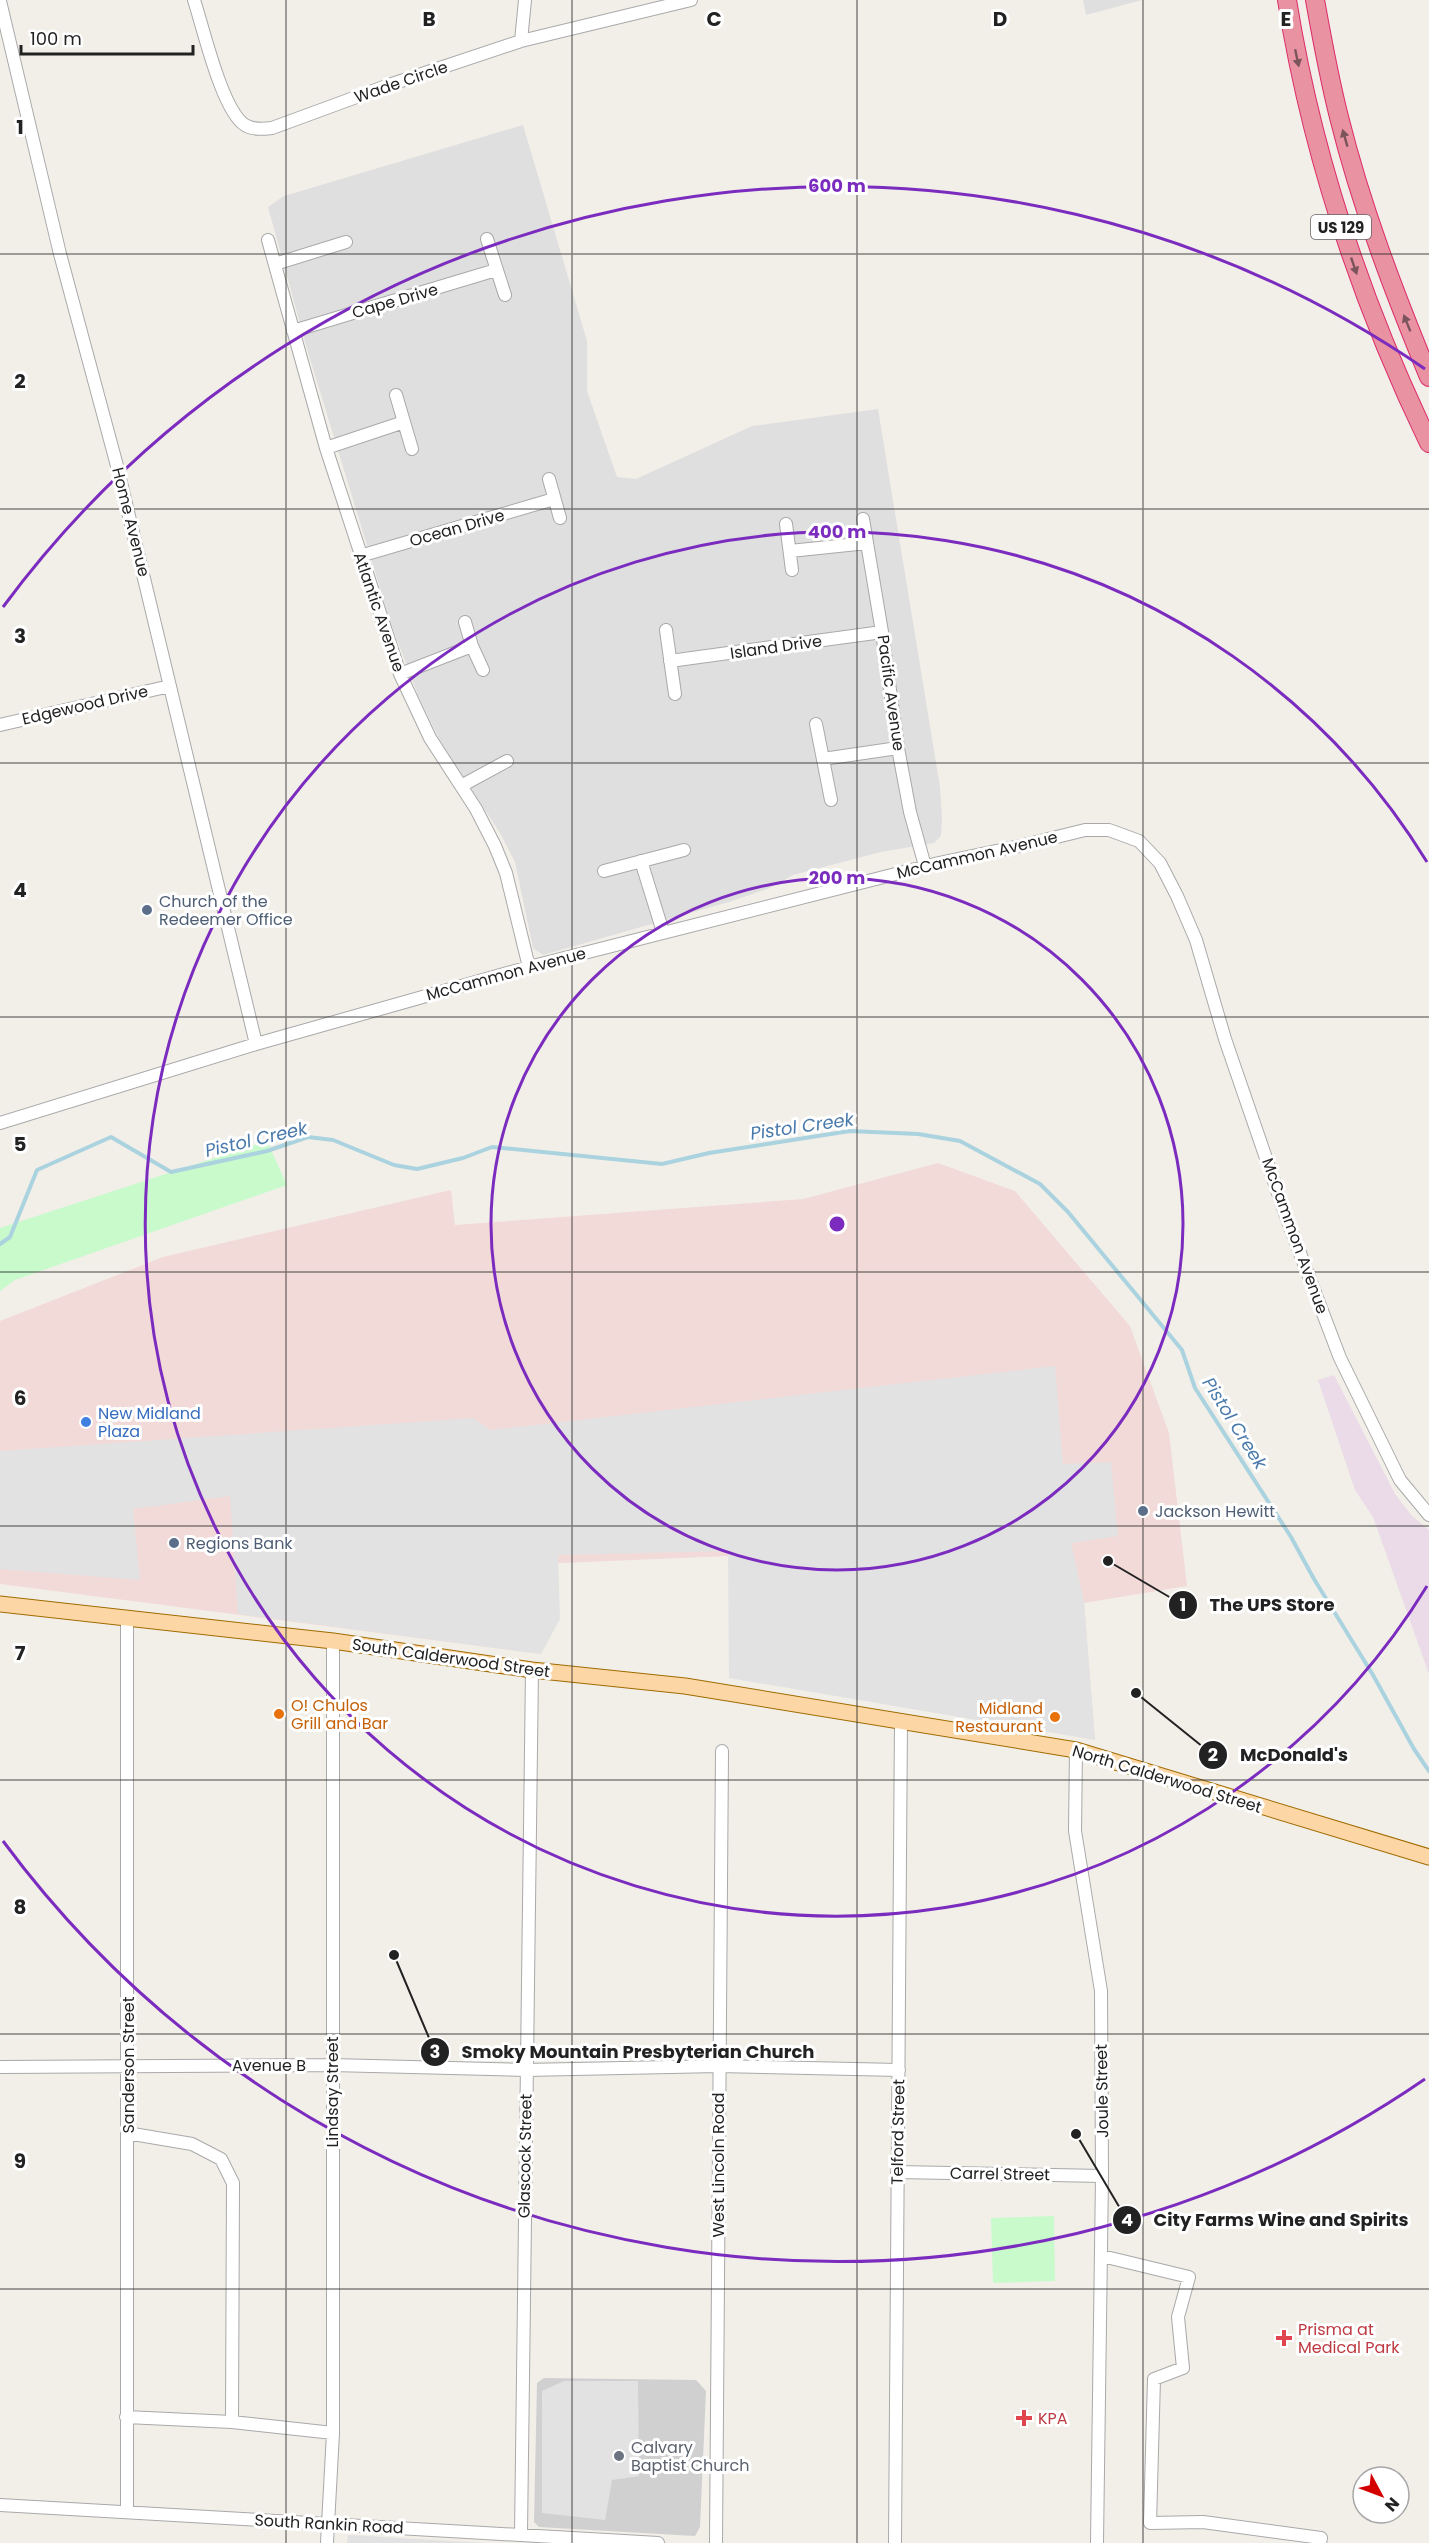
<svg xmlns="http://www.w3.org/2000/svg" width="1429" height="2543" font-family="Poppins,sans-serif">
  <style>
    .residential { fill: #e0dfdf }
    .commercial { fill: #f2dad9 }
    .industrial { fill: #ebdbe8 }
    .religious { fill: #d0d0d0 }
    .park { fill: #c8facc }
    .parking { fill: #e2e2e2 }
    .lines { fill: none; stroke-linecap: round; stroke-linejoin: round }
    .stream { stroke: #aad3df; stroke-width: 4 }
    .minor-casing { stroke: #a9a9a9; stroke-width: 14 }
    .major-casing { stroke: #a06b00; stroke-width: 17 }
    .highway-casing { stroke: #dc2a67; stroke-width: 20 }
    .minor { stroke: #fff; stroke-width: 12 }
    .major { stroke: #fcd6a4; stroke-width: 15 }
    .highway { stroke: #e892a2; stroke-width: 18 }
    .oneway { fill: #7b545c }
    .grid { fill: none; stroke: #222; stroke-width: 1.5; stroke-opacity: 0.55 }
    .ring { fill: none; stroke: #7b2cbf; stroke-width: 3 }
    .service-dot { fill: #5c6f8a; stroke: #fff; stroke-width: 2 }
    .shop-dot { fill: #3f7fe0; stroke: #fff; stroke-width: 2 }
    .food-dot { fill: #e8710a; stroke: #fff; stroke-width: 2 }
    .health-dot { fill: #e0444e; stroke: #fff; stroke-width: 2 }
    .worship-dot { fill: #6b7280; stroke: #fff; stroke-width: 2 }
    .labels { text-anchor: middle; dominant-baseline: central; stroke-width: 6; stroke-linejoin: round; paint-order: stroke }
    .shield { fill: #fff; stroke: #646464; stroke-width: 1.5 }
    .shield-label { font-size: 15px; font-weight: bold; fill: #222 }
    .street-label { font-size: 16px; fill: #222; stroke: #fff }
    .service-label { font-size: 16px; fill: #4e5e75; stroke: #fff; text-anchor: start }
    .shop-label { font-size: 16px; fill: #366cbe; stroke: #fff; text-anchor: start }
    .food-label { font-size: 16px; fill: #c56008; stroke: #fff; text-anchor: start }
    .health-label { font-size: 16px; fill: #be3a42; stroke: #fff; text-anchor: start }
    .worship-label { font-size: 16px; fill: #5b616d; stroke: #fff; text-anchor: start }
    .water-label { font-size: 18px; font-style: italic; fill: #4a7aab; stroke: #fff }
    .grid-label { font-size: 20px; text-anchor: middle; font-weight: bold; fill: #222; stroke: #fff; stroke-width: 6; stroke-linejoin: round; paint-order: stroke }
    .centre { fill: #7b2cbf; stroke: #fff; stroke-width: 3 }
    .ring-label { font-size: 18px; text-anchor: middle; font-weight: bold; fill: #7b2cbf; stroke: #fff; stroke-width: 6; stroke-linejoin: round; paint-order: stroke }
    .leader { fill: none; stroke: #222; stroke-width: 2 }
    .callout-dot { fill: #222; stroke: #fff; stroke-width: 2 }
    .mark-label { font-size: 18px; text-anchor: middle; font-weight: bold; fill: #fff }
    .callout-label { font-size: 18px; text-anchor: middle; font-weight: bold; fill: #222; stroke: #fff; stroke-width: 6; stroke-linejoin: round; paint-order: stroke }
  </style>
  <rect width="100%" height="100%" fill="#f2efe9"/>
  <path class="residential" d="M1083,0H1142L1086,15Z
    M523,125L587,341V391L617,477L636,479L752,426L878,409L940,787L942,818L941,836L934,843L881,852L793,875L770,888L729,902L543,955L533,948L515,862L500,833L439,739L418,695L391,624L307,349L268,207L284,196Z"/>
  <path class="commercial" d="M938,1163L1015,1191L1130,1326L1169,1433L1187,1586L1084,1603L1095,1740L728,1556L538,1564L541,1654L0,1584V1321L163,1257L451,1190L455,1225L803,1199Z"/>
  <path class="industrial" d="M1334,1375L1395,1494L1412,1516L1429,1530V1674L1373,1517L1355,1490L1318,1380Z"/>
  <path class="religious" d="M544,2378L696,2380L706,2391L700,2527L695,2536L539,2527L534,2522L537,2383Z"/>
  <path class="park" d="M267,1141L287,1185L15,1280L0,1291V1228Z
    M1054,2216L1055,2281L993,2283L991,2218Z"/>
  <path class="parking" d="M1055,1366L1063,1464L1111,1462L1118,1536L1071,1543L1084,1602L1095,1740L729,1678L728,1551L558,1555L560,1619L541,1654L238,1614L230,1496L133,1509L140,1580L0,1569V1451L473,1418L490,1430Z
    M564,2381H638L639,2476L612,2480L605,2520L542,2513V2391Z
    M348,2535L486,2543H347Z"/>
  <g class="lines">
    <path class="stream" d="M0,1244L10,1237L37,1170L111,1137L171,1172L267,1151L308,1137L333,1140L394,1165L417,1169L463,1158L492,1147L662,1164L709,1153L850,1131L918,1134L960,1141L1040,1184L1068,1212L1182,1350L1195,1388L1291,1537L1314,1579L1373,1675L1414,1749L1429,1771"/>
    <g class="minor-casing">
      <path id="minor" d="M194,0C203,27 222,111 245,125C253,130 263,129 272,128L389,85L521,41L691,0
        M0,1L60,254L116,462L256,1044
        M521,41L525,0
        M487,239L505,295
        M268,240L326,448L400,674L430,738L476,809L495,846L506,873L529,967
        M275,264L346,242
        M293,331L496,270
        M396,395L412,449
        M326,448L404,422
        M549,479L560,518
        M863,519L882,632L898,748L910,812L925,866
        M786,524L792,570
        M790,551L867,543
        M360,556L554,499
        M465,622L472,646L483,670
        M666,630L675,694
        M670,661L882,632
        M400,674L472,646
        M816,724L831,800
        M0,725L170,686
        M823,759L898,748
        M461,786L507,761
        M641,861L663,932
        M604,871L684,850
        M0,1123L256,1044L529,967L939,863L1020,846L1085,830H1109L1139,841L1160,863L1177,896L1196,940L1225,1039L1287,1219L1340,1358L1400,1480L1429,1515
        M1076,1750L1075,1831L1101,1991L1102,2176L1097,2543
        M0,2067L332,2065L526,2070L718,2066L899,2070
        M127,2133L192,2144L221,2159L233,2183L232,2422
        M897,2172L1102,2176
        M1102,2256L1189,2277L1178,2317L1183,2368L1154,2379L1150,2523L1203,2522L1321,2538L1320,2543
        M126,2417L232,2422L333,2433
        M0,2505L658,2543
        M127,2511V1618
        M521,2534L532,1670
        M327,2543L333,2433V1641
        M716,2543L722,1751
        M895,2543L901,1720"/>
    </g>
    <g class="major-casing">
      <path id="major" d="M0,1604L333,1641L532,1670L685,1686L1076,1750L1429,1857"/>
    </g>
    <g class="highway-casing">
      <path id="highway" d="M1287,0C1312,155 1361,302 1429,443
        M1315,0C1322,39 1329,78 1339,117C1361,206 1394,292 1429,377"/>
    </g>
    <use href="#minor" class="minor"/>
    <use href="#major" class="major"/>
    <use href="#highway" class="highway"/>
  </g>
  <defs><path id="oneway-solid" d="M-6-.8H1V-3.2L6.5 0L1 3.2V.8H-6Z" transform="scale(1.5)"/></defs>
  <g class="oneway">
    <use href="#oneway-solid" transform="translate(1297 58) rotate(78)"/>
    <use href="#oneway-solid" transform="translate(1345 138) rotate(-106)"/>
    <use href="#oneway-solid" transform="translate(1354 266) rotate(71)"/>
    <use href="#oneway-solid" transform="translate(1407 323) rotate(-112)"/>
  </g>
  <path class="grid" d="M286,0V2543M572,0V2543M857,0V2543M1143,0V2543M0,254H1429M0,509H1429M0,763H1429M0,1017H1429M0,1272H1429M0,1526H1429M0,1780H1429M0,2034H1429M0,2289H1429"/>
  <g class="ring">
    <circle cx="837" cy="1224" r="346"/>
    <path d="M1427 1586A692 692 0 1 1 1427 862"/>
    <path d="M1425 2079A1038 1038 0 0 1 3 1841M3 607A1038 1038 0 0 1 1425 369"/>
  </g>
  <g class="service-dot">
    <circle cx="147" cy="910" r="6"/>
    <circle cx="1143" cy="1511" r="6"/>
    <circle cx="174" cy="1543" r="6"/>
  </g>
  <circle class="shop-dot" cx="86" cy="1422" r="6"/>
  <g class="food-dot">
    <circle cx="279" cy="1714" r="6"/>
    <circle cx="1055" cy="1717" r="6"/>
  </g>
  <g class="health-dot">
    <path d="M1281 2329h6v6h6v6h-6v6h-6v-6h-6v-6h6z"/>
    <path d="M1021 2409h6v6h6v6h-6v6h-6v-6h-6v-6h6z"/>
  </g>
  <circle class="worship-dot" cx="619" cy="2456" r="6"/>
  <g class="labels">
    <rect class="shield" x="1311" y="215" width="60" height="24" rx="4.5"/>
    <g class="shield-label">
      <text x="1341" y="227">US 129</text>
    </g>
    <g class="street-label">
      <text transform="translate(401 82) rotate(-19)">Wade Circle</text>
      <text transform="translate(395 301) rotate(-16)">Cape Drive</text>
      <text transform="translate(131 522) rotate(76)">Home Avenue</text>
      <text transform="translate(457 528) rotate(-16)">Ocean Drive</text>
      <text transform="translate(379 612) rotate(71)">Atlantic Avenue</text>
      <text transform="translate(776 647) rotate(-8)">Island Drive</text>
      <text transform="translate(891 693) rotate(82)">Pacific Avenue</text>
      <text transform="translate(85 705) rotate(-13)">Edgewood Drive</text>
      <text transform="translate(977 855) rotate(-13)">McCammon Avenue</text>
      <text transform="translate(506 974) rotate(-15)">McCammon Avenue</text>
      <text transform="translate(1295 1236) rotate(70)">McCammon Avenue</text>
      <text transform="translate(451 1658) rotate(8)">South Calderwood Street</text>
      <text transform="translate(1167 1779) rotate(17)">North Calderwood Street</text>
      <text transform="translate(128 2065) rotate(-90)">Sanderson Street</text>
      <text x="269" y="2065">Avenue B</text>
      <text transform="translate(1102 2091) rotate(-91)">Joule Street</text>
      <text transform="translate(332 2092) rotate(-90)">Lindsay Street</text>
      <text transform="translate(898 2132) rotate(-89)">Telford Street</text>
      <text transform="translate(525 2156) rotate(-89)">Glascock Street</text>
      <text transform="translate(718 2165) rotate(-90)">West Lincoln Road</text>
      <text transform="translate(1000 2174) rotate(1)">Carrel Street</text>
      <text transform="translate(329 2524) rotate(3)">South Rankin Road</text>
    </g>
    <g class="service-label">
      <text x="159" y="901">Church of the<tspan x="159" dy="18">Redeemer Office</tspan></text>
      <text x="1155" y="1511">Jackson Hewitt</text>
      <text x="186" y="1543">Regions Bank</text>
    </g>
    <g class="shop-label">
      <text x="98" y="1413">New Midland<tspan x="98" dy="18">Plaza</tspan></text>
    </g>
    <g class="food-label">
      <text x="291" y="1705">O! Chulos<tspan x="291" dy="18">Grill and Bar</tspan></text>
      <text x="1043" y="1708" text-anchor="end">Midland<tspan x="1043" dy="18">Restaurant</tspan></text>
    </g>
    <g class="health-label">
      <text x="1298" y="2329">Prisma at<tspan x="1298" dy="18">Medical Park</tspan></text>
      <text x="1038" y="2418">KPA</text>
    </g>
    <g class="worship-label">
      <text x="631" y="2447">Calvary<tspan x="631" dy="18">Baptist Church</tspan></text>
    </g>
    <g class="water-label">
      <text transform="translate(802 1126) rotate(-8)">Pistol Creek</text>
      <text transform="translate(256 1139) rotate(-13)">Pistol Creek</text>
      <text transform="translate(1235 1423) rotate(58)">Pistol Creek</text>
    </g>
  </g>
  <g class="grid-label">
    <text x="429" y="26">B</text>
    <text x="714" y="26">C</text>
    <text x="1000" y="26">D</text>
    <text x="1286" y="26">E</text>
    <text x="20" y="134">1</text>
    <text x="20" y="388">2</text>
    <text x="20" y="643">3</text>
    <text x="20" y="897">4</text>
    <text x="20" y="1151">5</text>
    <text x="20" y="1405">6</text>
    <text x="20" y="1660">7</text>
    <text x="20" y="1914">8</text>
    <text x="20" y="2168">9</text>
  </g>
  <circle cx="837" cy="1224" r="9" class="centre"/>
  <g class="ring-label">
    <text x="837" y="192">600 m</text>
    <text x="837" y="538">400 m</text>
    <text x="837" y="884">200 m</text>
  </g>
  <path class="leader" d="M1108 1561L1183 1605M1136 1693L1213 1755M394 1955L435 2052M1076 2134L1127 2220"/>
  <g class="callout-dot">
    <circle cx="1108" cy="1561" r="6"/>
    <circle cx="1136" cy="1693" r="6"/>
    <circle cx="394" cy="1955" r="6"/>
    <circle cx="1076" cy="2134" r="6"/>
    <circle cx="1183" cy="1605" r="15"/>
    <circle cx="1213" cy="1755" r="15"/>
    <circle cx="435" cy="2052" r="15"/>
    <circle cx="1127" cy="2220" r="15"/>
  </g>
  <g class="mark-label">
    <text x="1183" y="1611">1</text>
    <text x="1213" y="1761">2</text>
    <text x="435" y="2058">3</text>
    <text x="1127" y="2226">4</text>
  </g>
  <g class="callout-label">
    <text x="1272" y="1611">The UPS Store</text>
    <text x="1294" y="1761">McDonald's</text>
    <text x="638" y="2058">Smoky Mountain Presbyterian Church</text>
    <text x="1281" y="2226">City Farms Wine and Spirits</text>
  </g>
  <g transform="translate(1381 2495) rotate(131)"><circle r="28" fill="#ffffff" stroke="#a7a7a7" stroke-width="1.5"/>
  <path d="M0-4.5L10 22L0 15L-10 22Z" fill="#d40000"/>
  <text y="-9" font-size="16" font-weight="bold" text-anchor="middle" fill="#222222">N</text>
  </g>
  <path d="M21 45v9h172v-9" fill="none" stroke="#222222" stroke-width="3"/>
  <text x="30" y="45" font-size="18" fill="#222222" stroke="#ffffff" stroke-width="4.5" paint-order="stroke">100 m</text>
</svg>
